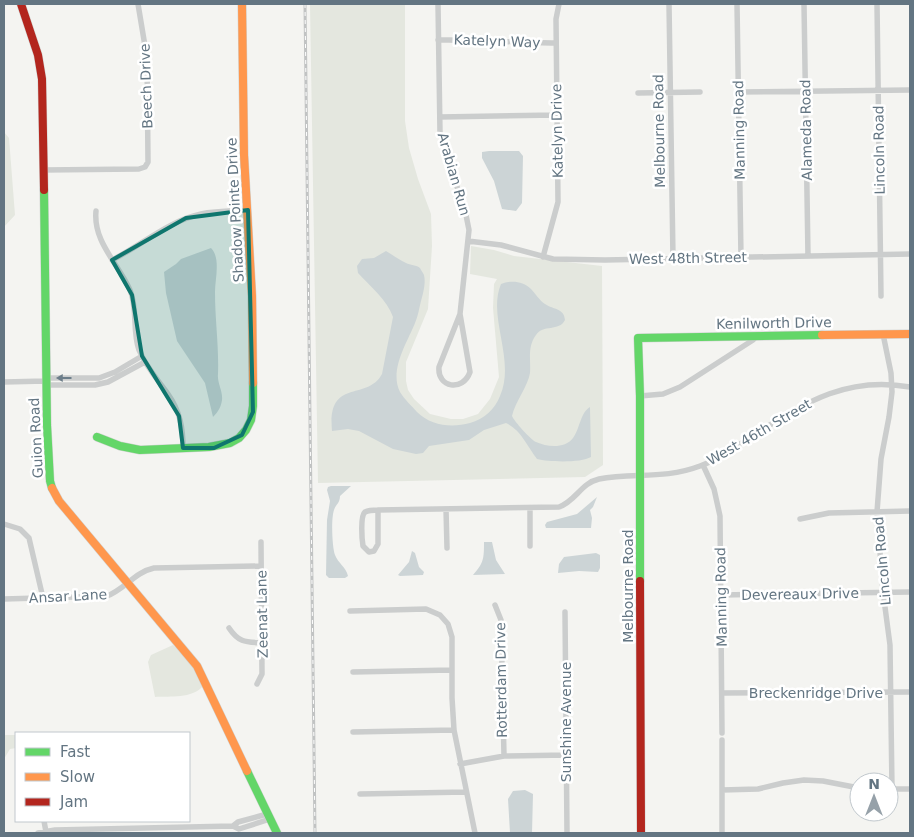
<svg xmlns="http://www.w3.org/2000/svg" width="914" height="837" font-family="'DejaVu Sans',sans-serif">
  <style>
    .green { fill: #e4e7df }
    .water { fill: #ccd4d6 }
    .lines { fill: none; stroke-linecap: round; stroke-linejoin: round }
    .fast-casing { stroke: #d0d2d1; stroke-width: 9 }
    .slow-casing { stroke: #d0d2d1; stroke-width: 9 }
    .jam-casing { stroke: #d0d2d1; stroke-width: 9 }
    .street { stroke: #cbcdcd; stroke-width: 5.5 }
    .fast { stroke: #63d668; stroke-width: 8 }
    .slow { stroke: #ff974d; stroke-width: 8 }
    .jam { stroke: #b3261e; stroke-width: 8 }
    .rail-casing { stroke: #c1c3c3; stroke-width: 3 }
    .rail { stroke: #fff; stroke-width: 1; stroke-dasharray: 4; stroke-linecap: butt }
    .oneway { fill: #6d7e8a }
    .marked { fill: #0f766e; fill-opacity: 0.2; stroke: #0f766e; stroke-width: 4; stroke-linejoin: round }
    .labels { text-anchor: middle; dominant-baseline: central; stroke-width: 5; stroke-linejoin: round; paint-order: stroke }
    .street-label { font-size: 14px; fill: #637582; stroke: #fff }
  </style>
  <rect width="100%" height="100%" fill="#f4f4f1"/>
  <path class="green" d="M310,4H405V121L409,148L418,179L431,214L432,246L428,309L406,362V381L408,390L414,399L430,414L451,419H463L478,414L490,399L499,377L493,308L494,284L497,279L470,274L471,246L494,250L514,256L602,266L603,465L585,477L318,483Z
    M4,132L9,138L15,215L4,227Z
    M173,645C186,657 198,670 203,686C192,699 170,696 155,697L148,662L151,655Z
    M4,735H16V748L10,749L4,759Z"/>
  <path class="water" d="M489,151H519L523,156L522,203L516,211L502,209L494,181L482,158V152Z
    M211,248C221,258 215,279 215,292C215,320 219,346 218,374C217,383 223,391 222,400C221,407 218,412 213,417L205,383L177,341L166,293L164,272L176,264L181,259Z
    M386,251C393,255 399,260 406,263C410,265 417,265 420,268C421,270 423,273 424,275C426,283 423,294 421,301C419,309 418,316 415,323C407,343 389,370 400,392C404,399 412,406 417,412C431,426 452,428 470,423C484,419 495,409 500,396C516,360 487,317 501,284C511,280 523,281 531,289C536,294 539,300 545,304C554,310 564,308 565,320C559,332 543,324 536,335C527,347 531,360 530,373C528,386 515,402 512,416C514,421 531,440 536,442C547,447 565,449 573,438C580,429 580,413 590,407L591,457C581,463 549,462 537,459C527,446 521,430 506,423L484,430L469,440L429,446L423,453L416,454L393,449L359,431L348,429L332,431C327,377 367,402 382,374L393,317C387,300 370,286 358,273L357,266L362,259L374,258Z
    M331,486H351L340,496C340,503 336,504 334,510C331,518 332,547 335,555C338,563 346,567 348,576L345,578H329L326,575L327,520L330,501L327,490L328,487Z
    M597,497L593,507L590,510L592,518L591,528H546L545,525L547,522L577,514Z
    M484,542H492L496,560L505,574L473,575C484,563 484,558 484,542Z
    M412,551L415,553L419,567L424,572L423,575L400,576L398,575L409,562Z
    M596,553L600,555V568L598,572L579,571L558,573L559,564L564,557Z
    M525,790L533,794L532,833H510L508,799L513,791Z"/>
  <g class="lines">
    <g class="fast-casing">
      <path id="fast" d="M44,190L47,425L50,481L52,488
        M97,437L120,446L140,450L209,447L230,443L239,438L246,430L251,420L253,406V383
        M640,581V396L638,338L822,335
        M247,771L277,833"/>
    </g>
    <g class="slow-casing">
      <path id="slow" d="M242,4L244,155L252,296L253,383
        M822,335L910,334
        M52,488L59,501L197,666L247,771"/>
    </g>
    <g class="jam-casing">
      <path id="jam" d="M21,4L38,55L42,79L44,190
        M640,581L641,833"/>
    </g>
    <path class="street" d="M438,4L440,133L466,215L469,230L460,314
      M669,4L673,258
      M737,4L741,257
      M804,4L808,256
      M877,4L881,296
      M438,40C478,39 517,43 556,43
      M738,92L910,90
      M638,93L700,92
      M440,117L557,115
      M43,170L139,169L145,167L148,162L147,58L138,4
      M96,211C93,242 118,263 130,290C138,309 132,330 139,350C146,367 158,380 168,394C180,411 183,428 183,448
      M468,241L501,245L553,259L605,260L910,254
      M543,257L558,202L556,19L559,4
      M112,260C142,245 168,221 201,214C216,211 232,211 248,210
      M460,314L470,372C463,392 437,388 439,367Z
      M883,334L891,373L892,392L889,417L881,459L877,512L883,592L890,645L892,789
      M46,378H99L115,372L142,356
      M4,382L46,381
      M46,385H95L108,382L145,362
      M640,396L663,394L680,387L753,340L757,335
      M703,465L714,489L720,516L722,733
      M530,508V546
      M446,509L447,548
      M378,510L559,507C576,501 581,483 599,479C633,472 663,480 700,466C717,460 733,449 749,438C802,405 844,375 910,387
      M378,510V544L374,551L369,552L363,546C362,540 360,516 365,512C369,510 374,510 378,510Z
      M800,519L829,513L910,511
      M4,524L20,529L29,538L43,598
      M721,595L910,592
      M4,599L107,596C124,590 135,572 154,568L261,566
      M495,605L501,620L504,756
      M350,611L426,609L440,615L448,624L452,637V698L454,730L475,833
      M565,612L567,833
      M229,628C239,643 246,642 263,643
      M353,672L452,670
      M257,684L262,674L261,542
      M722,693L910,692
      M353,732L454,730
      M722,740V833
      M460,764L504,756L567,755
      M890,789H910
      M722,790L758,789L783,783L804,780L823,781L859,788
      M360,794L466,792
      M44,821L46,832
      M233,826L239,829L270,819
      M38,833L55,830L233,826L238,822L267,814"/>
    <use href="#fast" class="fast"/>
    <use href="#slow" class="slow"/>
    <use href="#jam" class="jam"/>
    <g class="rail-casing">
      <path id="rail" d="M305,4L315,833"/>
    </g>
    <use href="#rail" class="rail"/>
  </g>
  <defs><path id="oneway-solid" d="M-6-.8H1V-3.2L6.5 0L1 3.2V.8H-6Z" transform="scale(1.25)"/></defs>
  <use class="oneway" href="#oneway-solid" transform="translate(64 378) rotate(-180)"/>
  <path class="marked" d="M248,210L253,412L242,435L214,448H183L179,416L142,356L132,295L112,260L186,218Z"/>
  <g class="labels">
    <g class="street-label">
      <text transform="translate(497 41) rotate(2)">Katelyn Way</text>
      <text transform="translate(146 86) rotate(-92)">Beech Drive</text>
      <text transform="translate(739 130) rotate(-91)">Manning Road</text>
      <text transform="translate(806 130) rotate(-91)">Alameda Road</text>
      <text transform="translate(557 131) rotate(-91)">Katelyn Drive</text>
      <text transform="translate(659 131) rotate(-91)">Melbourne Road</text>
      <text transform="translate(879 150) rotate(-91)">Lincoln Road</text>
      <text transform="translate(454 174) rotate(74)">Arabian Run</text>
      <text transform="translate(235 210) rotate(-93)">Shadow Pointe Drive</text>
      <text transform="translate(688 258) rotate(-1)">West 48th Street</text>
      <text transform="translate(774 323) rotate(-1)">Kenilworth Drive</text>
      <text transform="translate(759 432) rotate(-30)">West 46th Street</text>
      <text transform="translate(36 438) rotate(-93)">Guion Road</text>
      <text transform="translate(882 561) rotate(-95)">Lincoln Road</text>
      <text transform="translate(628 586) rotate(-90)">Melbourne Road</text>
      <text transform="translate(800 594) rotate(-1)">Devereaux Drive</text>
      <text transform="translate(68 596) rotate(-3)">Ansar Lane</text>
      <text transform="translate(721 597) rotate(-91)">Manning Road</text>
      <text transform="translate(262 614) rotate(-91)">Zeenat Lane</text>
      <text transform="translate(501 680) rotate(-91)">Rotterdam Drive</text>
      <text x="816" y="693">Breckenridge Drive</text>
      <text transform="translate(566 722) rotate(-90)">Sunshine Avenue</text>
    </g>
  </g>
  <rect width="914" height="837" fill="none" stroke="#637582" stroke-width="10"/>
  <rect x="15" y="732" width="175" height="90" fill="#ffffff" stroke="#c1c8cd"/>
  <rect x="25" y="748" width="25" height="8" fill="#63d668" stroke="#c1c8cd"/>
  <text x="60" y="757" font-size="15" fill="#637582">Fast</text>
  <rect x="25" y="773" width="25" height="8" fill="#ff974d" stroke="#c1c8cd"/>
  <text x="60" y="782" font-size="15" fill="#637582">Slow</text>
  <rect x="25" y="798" width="25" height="8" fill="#b3261e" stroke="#c1c8cd"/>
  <text x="60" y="807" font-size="15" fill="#637582">Jam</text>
  <g transform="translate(874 797)"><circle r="24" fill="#ffffff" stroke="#c1c8cd"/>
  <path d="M0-4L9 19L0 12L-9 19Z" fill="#96a1a9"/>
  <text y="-8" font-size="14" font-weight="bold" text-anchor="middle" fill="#637582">N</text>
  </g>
</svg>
